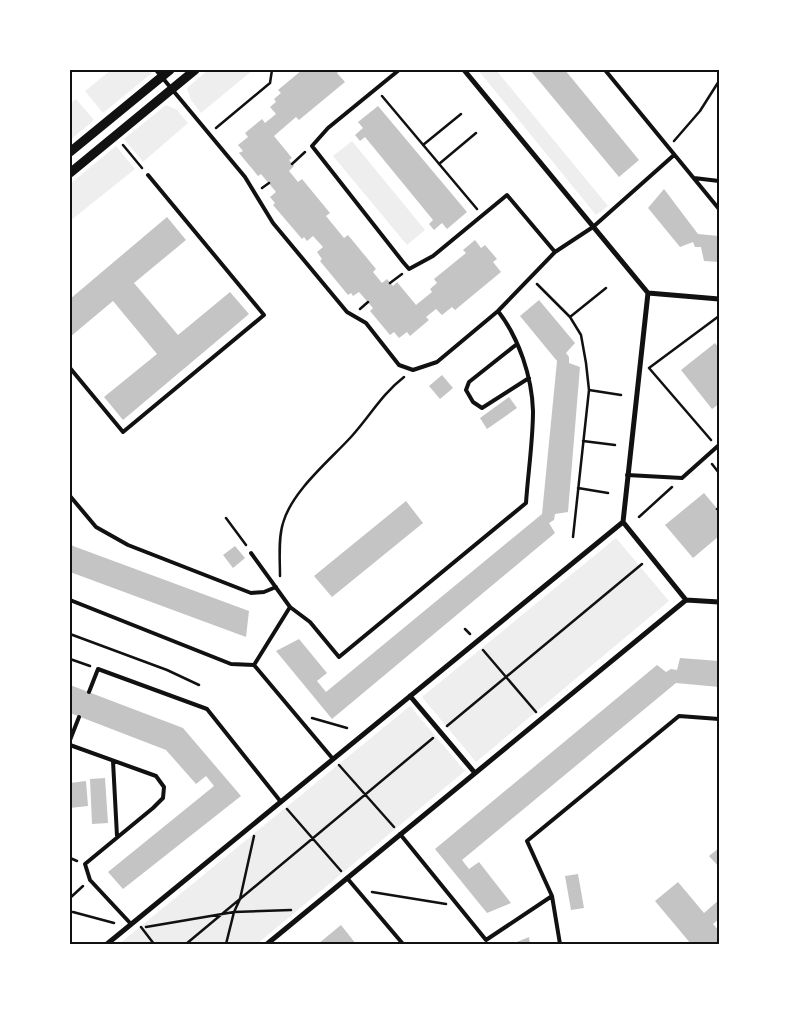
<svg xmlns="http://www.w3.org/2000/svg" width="789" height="1014" font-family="'Libre Baskerville',serif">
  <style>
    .green { fill: #eee }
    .building { fill: #c4c4c4 }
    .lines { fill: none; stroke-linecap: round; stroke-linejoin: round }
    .path { stroke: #111; stroke-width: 2.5 }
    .service { stroke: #111; stroke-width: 4 }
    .minor { stroke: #111; stroke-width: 5 }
    .tertiary { stroke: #111; stroke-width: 9 }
    .neatline { fill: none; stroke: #111; stroke-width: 2 }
  </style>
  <rect width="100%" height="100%" fill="#fff"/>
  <path class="green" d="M111,70H150L152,73L103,113L85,91Z
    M208,70H253L201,113L191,100L187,88Z
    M478,70H496L608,206L596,215Z
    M76,99L94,120L70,140V104Z
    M166,105L177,110L188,123L143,162L124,139Z
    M352,141L425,230L407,245L333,156Z
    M116,146L135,169L70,221V184Z
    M616,538L669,601L476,762L422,697Z
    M410,706L465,771L257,944H119Z"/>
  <path class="building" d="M302,70H340L337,73L345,82L299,120L296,117L274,136L292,158L289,160L294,166L289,171L298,182L302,179L330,213L326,216L344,238L348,235L376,269L373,272L382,283L387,279L393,286L397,282L416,305L432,292L430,289L437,283L434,279L466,253L463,250L475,240L481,248L485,245L497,259L493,262L501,272L455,310L452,307L442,315L436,309L426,317L429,320L410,336L407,332L399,338L394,332L390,335L370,311L373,308L359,292L353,296L351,293L348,295L320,261L322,259L317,252L323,247L313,236L307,241L304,237L302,239L273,205L275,203L270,197L276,192L261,174L258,176L239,153L243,151L238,145L248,137L245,133L262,119L265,123L276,114L270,107L276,102L274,99L281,93L278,90Z
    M530,70H565L639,160L619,177Z
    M378,106L467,212L447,229L442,223L434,230L429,224L433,220L365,137L360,141L355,135L363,128L358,122Z
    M664,189L698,234L719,236V262L704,261L701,247H695L693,242L680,247L648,208Z
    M167,217L186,240L134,283L178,335L230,292L249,314L123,420L104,397L157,354L113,301L70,337V299Z
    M539,300L575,343L566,353L569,357V363L580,367L568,512L555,514L554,520L549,523L555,533L332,719L276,651L299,639L327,673L317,681L326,692L542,514L557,361L520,316Z
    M715,343L719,348V404L712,409L681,370Z
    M442,375L453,388L440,399L429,386Z
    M509,397L517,408L487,429L480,418Z
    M704,493L719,511V536L693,558L665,525Z
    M406,501L423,523L332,597L314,576Z
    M70,543L73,546L249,611L246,637L70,572Z
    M235,546L245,558L233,568L223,555Z
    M680,658L719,661V687L676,683L462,860L469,869L479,862L511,903L487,913L435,849L657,665L666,672L671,669L677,670Z
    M70,685L183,728L241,796L123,889L108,872L214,786L206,776L196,784L166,750L70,713Z
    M105,778L108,823L92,824L90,779Z
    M86,781L88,806L70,808V783Z
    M719,848V867L709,856Z
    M578,874L584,908L571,910L565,876Z
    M678,882L704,913L719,900V919L713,924L719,931V944H691L655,901Z
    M341,925L356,944H318Z
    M529,937L530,944H512Z"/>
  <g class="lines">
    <path class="path" d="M382,96L477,209
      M216,128L270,83L272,70
      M674,141L700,111L719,81
      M123,145L142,168
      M423,145L461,114
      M292,164L305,152
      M439,164L476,133
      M262,188L269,183
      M390,283L402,274
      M537,284L570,317L581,335L586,363L589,390L573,537
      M360,309L368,302
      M570,317L606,288
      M589,390L621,395
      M711,440L649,368L719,316
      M583,441L615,445
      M712,464L719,473
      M578,488L608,493
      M717,509L719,508
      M639,517L672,487
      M226,518L246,545
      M280,576C280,559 278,539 283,523C292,491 329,461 351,437C370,416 382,394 404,377
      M465,629L470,634
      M70,634L167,670L199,685
      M483,650L536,712
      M70,659L90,666
      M312,718L347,728
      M447,726L642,564
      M339,765L394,827
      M287,809L341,871
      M70,858L77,861
      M372,892L446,904
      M70,898L83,886
      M73,912L114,923
      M141,927L154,944
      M146,927L234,912L291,910
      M186,944L433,738
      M226,944L234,912L240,899L254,836"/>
    <path class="service" d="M156,70L245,177L273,223L347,312L366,323L399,365L413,370L437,362L498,311L555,252L593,227L674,155
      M399,70L328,128L312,146L403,262L409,269L433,256L507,195L555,252
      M605,70L719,209
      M694,178L719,181
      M517,344L469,382L466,390L473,402L482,408L529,378
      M70,368L123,432L264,315L148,175
      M627,475L682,478L719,445
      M70,496L96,527L128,545L251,593L264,592L276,587
      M251,553L290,607L254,665
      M70,600L231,664L254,665L333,759
      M290,607L310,622L339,657L526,503C528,473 533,441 533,411C532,377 519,338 498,311
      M89,692L98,669L207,709L281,802
      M70,740L79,717
      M70,745L156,776L164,787L163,798L153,808L85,864L90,880L131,924
      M113,761L117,836
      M400,834L486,940L552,896
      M347,878L403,944
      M560,944L552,896L527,841L679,716L719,719"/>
    <path class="minor" d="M464,70L648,293
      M648,293L623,522L686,600L719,602
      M648,293L719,299
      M410,696L475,773
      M107,944L623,522
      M267,944L686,600"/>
    <path class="tertiary" d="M70,152L170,70
      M70,173L195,70"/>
  </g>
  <rect width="789" height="1014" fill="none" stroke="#ffffff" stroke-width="142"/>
  <rect x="71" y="71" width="647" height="872" class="neatline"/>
</svg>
